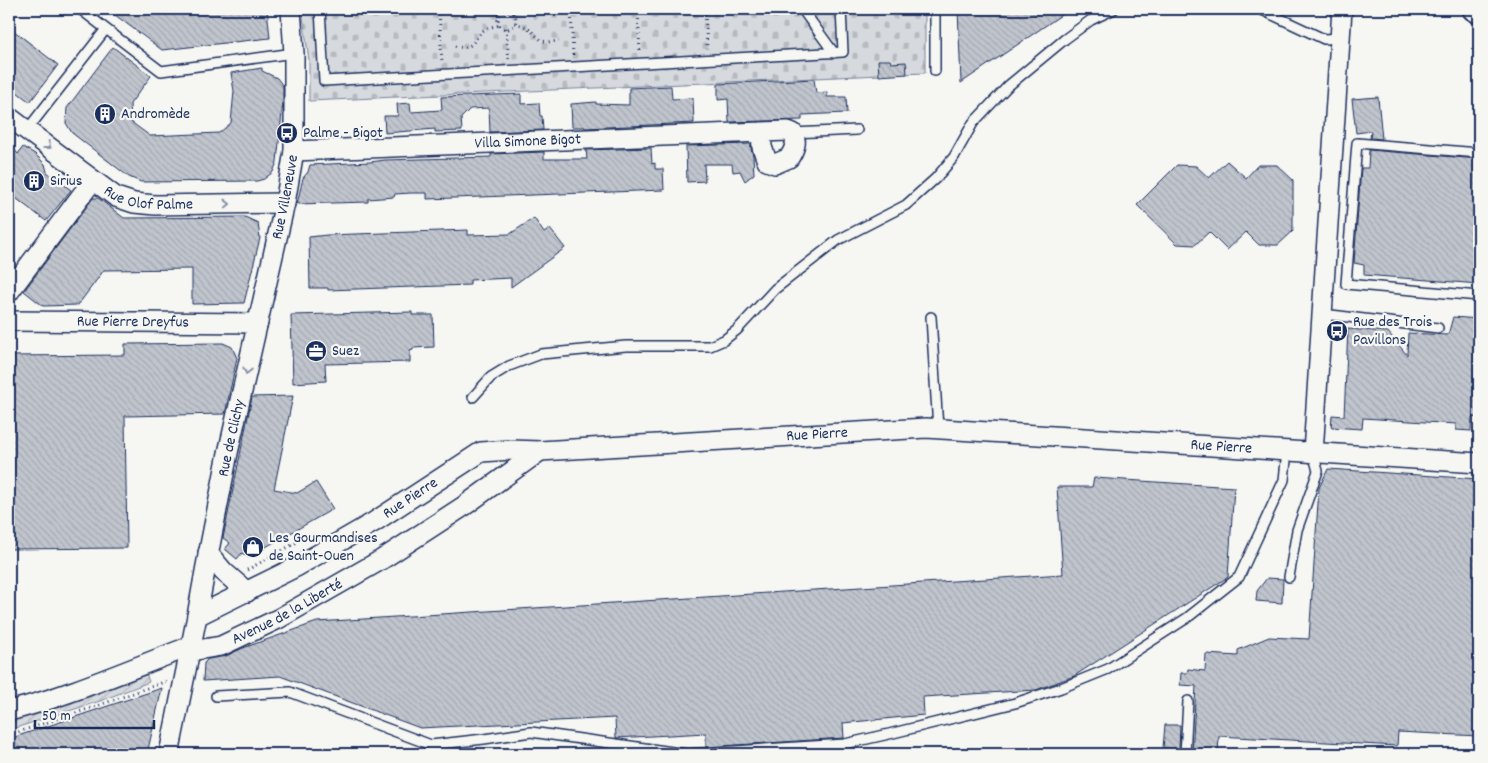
<svg xmlns="http://www.w3.org/2000/svg" width="1488" height="763" font-family="Dekko,sans-serif">
  <style>
    .cemetery { fill: url(#cemetery-stones); stroke: #78849e }
    .garden { fill: url(#garden-furrows); stroke: #78849e }
    .building { fill: url(#building-back-hatch); stroke: #1b2f5e }
    .lines { fill: none; stroke-linecap: round; stroke-linejoin: round }
    .service-casing { stroke: #1b2f5e; stroke-width: 12 }
    .minor-casing { stroke: #1b2f5e; stroke-width: 22 }
    .tertiary-casing { stroke: #1b2f5e; stroke-width: 26 }
    .path { stroke: #1b2f5e; stroke-width: 3; stroke-dasharray: 1 4; stroke-linecap: butt }
    .service { stroke: #f6f6f2; stroke-width: 9 }
    .minor { stroke: #f6f6f2; stroke-width: 19 }
    .tertiary { stroke: #f6f6f2; stroke-width: 22 }
    .oneway { stroke: #8892a8 }
    .labels { text-anchor: middle; dominant-baseline: central; stroke-width: 4.5; stroke-linejoin: round; paint-order: stroke }
    .poi-label { font-size: 16px; fill: #1b2f5e; stroke: #f6f6f2; text-anchor: start }
    .street-label { font-size: 16px; fill: #1b2f5e; stroke: #f6f6f2 }
  </style>
  <defs>
    <pattern id="cemetery-stones" width="16" height="16" patternUnits="userSpaceOnUse" patternTransform="scale(1.25)"><rect width="16" height="16" fill="#d6d9dd"/><path d="M2 7V4a2 2 0 0 1 4 0v3zM10 15v-3a2 2 0 0 1 4 0v3z" fill="#b7bbc0"/></pattern>
    <pattern id="garden-furrows" width="10" height="10" patternUnits="userSpaceOnUse" patternTransform="scale(1.25)"><rect width="10" height="10" fill="#d6d9dd"/><path d="M-1 1l2-2M0 10L10 0M9 11l2-2" fill="none" stroke="#b7bbc0"/></pattern>
    <pattern id="building-back-hatch" width="6" height="6" patternUnits="userSpaceOnUse" patternTransform="scale(1.25)"><rect width="6" height="6" fill="#c0c4cd"/><path d="M-1 5l2 2M0 0l6 6M5-1l2 2" fill="none" stroke="#a4a9b2"/></pattern>
  </defs>
  <rect width="100%" height="100%" fill="#f6f6f2"/>
  <filter id="ink" filterUnits="userSpaceOnUse"><feTurbulence type="fractalNoise" baseFrequency=".02" numOctaves="2"/><feDisplacementMap in="SourceGraphic" scale="10" xChannelSelector="R" yChannelSelector="G"/><feConvolveMatrix kernelMatrix="1 2 1 2 8 2 1 2 1" color-interpolation-filters="sRGB"/></filter>
  <g filter="url(#ink)">
    <path class="cemetery" d="M302,9H925V73L309,101V61Z"/>
    <path class="garden" d="M146,673L149,682L100,701L9,730V720L44,710Z"/>
    <path class="building" d="M107,9H267L270,38L162,50Z
      M958,9H1070L961,83Z
      M9,27L58,65L30,102L9,86Z
      M113,47L151,76L130,104L131,122L150,136L219,133L231,123L234,91L231,73L262,68V71L277,78L283,86V102L277,162L273,172L264,179L257,181L141,182L129,177L72,133L66,123L67,108Z
      M878,60H890L891,63L906,62L907,74L879,76Z
      M814,79L816,93L827,92V97H846L847,113L802,115V120L729,122L728,99L718,100V84Z
      M671,86L672,99L693,98L694,123L585,128V127H572L571,104L596,102V104L629,105V88Z
      M521,94V104L539,103L540,116H542L543,130L490,132L489,108L470,109L461,118L462,131L435,132V129L385,133L384,116H398L397,104L410,103L411,112L442,110L441,97Z
      M1378,97L1379,108L1382,139L1370,138L1371,131L1356,133L1352,99Z
      M9,143L18,154L23,147L35,154L45,164L47,172L71,190L46,221L9,193Z
      M750,144L753,156L754,174L745,181L740,171L733,172L732,164H704L705,181L687,182L686,146Z
      M651,148L652,164L655,163V169H663L664,190L427,199V193H411L395,194L394,197L368,199V202L297,204L303,178L308,172L310,165L370,162L385,160L491,157V154L544,152V159H587L586,150Z
      M1369,150L1479,159V284L1364,275V265L1354,263L1361,168H1368Z
      M1227,161L1246,178L1258,165H1277L1293,180V231L1278,245H1259L1246,232L1227,250L1209,232L1195,245L1177,244L1137,205L1177,165L1196,166L1209,178Z
      M93,198H98L124,218L245,217L258,223L260,238L244,303L192,304V269L104,270L78,305L43,306L24,291Z
      M534,218L544,233L550,229L565,248L511,287V278L470,280V285L328,290V288H310L309,237L327,235L468,230V235L510,234Z
      M412,312V315H433L434,347L413,348V350L410,351V362L325,364L326,381L293,383L291,315Z
      M1453,317L1479,319V418L1472,417L1471,431L1456,430V424L1363,418L1362,429L1331,427L1332,415L1344,416L1348,329L1388,332L1407,355L1408,333L1448,335Z
      M125,344L223,343L232,347L237,358L225,414L125,416L127,548L9,549V356L125,355Z
      M293,396L274,489L297,493L316,482L333,509L248,557L242,553L237,559L225,549L230,543L223,538L252,397Z
      M1328,469L1479,479V736L1398,732L1397,746L1219,736L1218,754H1192L1196,686L1180,685L1181,673H1187L1188,669L1205,671L1206,654L1238,656V650L1269,637L1309,639L1319,488Z
      M1094,478L1234,487L1228,577L1074,676L1036,690L923,697L924,715L843,723L844,738L706,747V733L616,738L615,718L420,728L280,676L203,681L204,663L208,659L226,656L243,648L317,622L1063,574L1057,487H1092Z
      M1267,578L1283,579L1282,603L1256,601L1257,591Z
      M162,688L147,754H9V739Z
      M1165,725H1180L1179,749L1163,748Z"/>
    <g class="lines">
      <g class="service-casing">
        <path id="service" d="M320,9L324,81L843,52L841,9
          M802,9L834,53
          M935,9V71
          M1260,9L1324,39L1340,38
          M106,29L161,71L294,53
          M27,130L106,29L80,9
          M793,133L857,130
          M1479,153L1357,143L1346,284L1479,296
          M1323,314L1438,328
          M931,317L938,429
          M473,397L491,377L509,366L541,354L626,346H710L724,340L737,330L775,289L838,240L906,205L936,178L954,157L973,123L1008,86L1065,39L1091,20L1114,9
          M1289,577L1297,530L1318,471L1313,453
          M216,696L290,692L431,745L484,739L531,732L687,754L845,744L889,734L1015,703L1061,688L1108,669L1187,618L1239,577L1284,480L1287,451
          M1185,754L1188,701"/>
      </g>
      <g class="minor-casing">
        <g id="minor">
          <path id="s1" d="M9,117L116,197L134,203L155,205L285,203"/>
          <path id="s2" d="M294,151L761,132L788,131L793,133C798,142 794,150 789,158L775,164L767,161L762,147L761,132"/>
          <path d="M9,292L93,180"/>
          <path id="s3" d="M9,321L258,323"/>
          <path d="M1313,453L1342,9"/>
          <path d="M208,553L224,572L247,592"/>
          <path id="s4" d="M197,616L296,567L374,522L481,452L511,450L540,451L926,428L1479,463"/>
          <path id="s5" d="M191,646L197,650L221,646L278,619L381,560L464,506L540,451"/>
          <path d="M9,711C69,696 132,668 191,646"/>
          <path id="s6" d="M169,754L197,616L206,566L228,453L285,203L294,151V53L291,9"/>
        </g>
      </g>
      <g class="tertiary-casing">
        <path id="tertiary" d="M1474,9L1479,12"/>
      </g>
      <path class="path" d="M439,9L442,63
        M483,9L500,15
        M571,9L573,56
        M638,9L640,53
        M705,9L707,49
        M498 20a9 9 0 1 1 18 0a9 9 0 1 1-18 0Z
        M513,13L525,9
        M515,23L527,27L542,41L548,42L559,41
        M506,28L509,60
        M455,46C474,52 474,37 484,30C488,27 496,26 500,25
        M247,570L308,536H315
        M9,735L91,708L167,681"/>
      <use href="#service" class="service"/>
      <use href="#minor" class="minor"/>
      <use href="#tertiary" class="tertiary"/>
    </g>
    <defs><path id="oneway-chevron" d="M-2-3.5L2.5 0L-2 3.5" fill="none" stroke-width="1.6" stroke-linecap="round" stroke-linejoin="round" transform="scale(1.25)"/></defs>
    <g class="oneway">
      <use href="#oneway-chevron" transform="translate(48 146) rotate(37)"/>
      <use href="#oneway-chevron" transform="translate(227 204) rotate(-1)"/>
      <use href="#oneway-chevron" transform="translate(247 371) rotate(103)"/>
    </g>
  </g>
  <defs>
    <g id="building-disc" transform="scale(1.125)"><circle r="9.5" fill="#1b2f5e" stroke="#f6f6f2"/><path d="M-4-6H4V6H1V3H-1V6H-4ZM-2.5-4.3h1.7v1.8h-1.7ZM.8-4.3h1.7v1.8H.8ZM-2.5-1h1.7V.8h-1.7ZM.8-1h1.7V.8H.8Z" fill="#fff"/></g>
    <g id="bus-disc" transform="scale(1.125)"><circle r="9.5" fill="#1b2f5e" stroke="#f6f6f2"/><path d="M-5-6H5V4H4V6H2V4H-2V6H-4V4H-5ZM-3.5-4V0h7V-4ZM-3.5 1.2v1.5H-2V1.2ZM2 1.2v1.5H3.5V1.2Z" fill="#fff"/></g>
    <g id="office-disc" transform="scale(1.125)"><circle r="9.5" fill="#1b2f5e" stroke="#f6f6f2"/><path d="M-6-3h4V-5.5h4V-3h4V5H-6ZM-1-4.5V-3h2v-1.5ZM-6 0V1H6V0Z" fill="#fff"/></g>
    <g id="shop-disc" transform="scale(1.125)"><circle r="9.5" fill="#1b2f5e" stroke="#f6f6f2"/><path d="M-5-2.5h2.3a2.7 3.5 0 0 1 5.4 0H5L5.5 6h-11ZM-1.5-2.5h3a1.5 2.3 0 0 0-3 0Z" fill="#fff"/></g>
  </defs>
  <g fill-rule="evenodd">
    <use href="#building-disc" x="105" y="114"/>
    <use href="#bus-disc" x="287" y="133"/>
    <use href="#building-disc" x="34" y="181"/>
    <use href="#bus-disc" x="1337" y="331"/>
    <use href="#office-disc" x="316" y="351"/>
    <use href="#shop-disc" x="253" y="547"/>
  </g>
  <g class="labels">
    <g class="poi-label">
      <text x="121" y="114">Andromède</text>
      <text x="303" y="133">Palme - Bigot</text>
      <text x="50" y="181">Sirius</text>
      <text x="1353" y="322">Rue des Trois<tspan x="1353" dy="18">Pavillons</tspan></text>
      <text x="332" y="351">Suez</text>
      <text x="269" y="538">Les Gourmandises<tspan x="269" dy="18">de Saint-Ouen</tspan></text>
    </g>
    <g class="street-label">
      <text stroke="none"><textPath href="#s2" startOffset="234">Villa Simone Bigot</textPath></text>
      <text stroke="none"><textPath href="#s1" startOffset="166">Rue Olof Palme</textPath></text>
      <text stroke="none"><textPath href="#s6" startOffset="569">Rue Villeneuve</textPath></text>
      <text stroke="none"><textPath href="#s3" startOffset="124">Rue Pierre Dreyfus</textPath></text>
      <text stroke="none"><textPath href="#s4" startOffset="665">Rue Pierre</textPath></text>
      <text stroke="none"><textPath href="#s6" startOffset="322">Rue de Clichy</textPath></text>
      <text stroke="none"><textPath href="#s4" startOffset="1070">Rue Pierre</textPath></text>
      <text stroke="none"><textPath href="#s4" startOffset="244">Rue Pierre</textPath></text>
      <text stroke="none"><textPath href="#s5" startOffset="106">Avenue de la Liberté</textPath></text>
    </g>
  </g>
  <rect width="1488" height="763" fill="none" stroke="#f6f6f2" stroke-width="30"/>
  <rect x="15" y="15" width="1458" height="733" fill="none" stroke="#1b2f5e" stroke-width="2" filter="url(#ink)"/>
  <path d="M35 720v8h119v-8" fill="none" stroke="#1b2f5e" stroke-width="2.5"/>
  <text x="42" y="720" font-size="15" fill="#1b2f5e" stroke="#f6f6f2" stroke-width="4" paint-order="stroke">50 m</text>
</svg>
